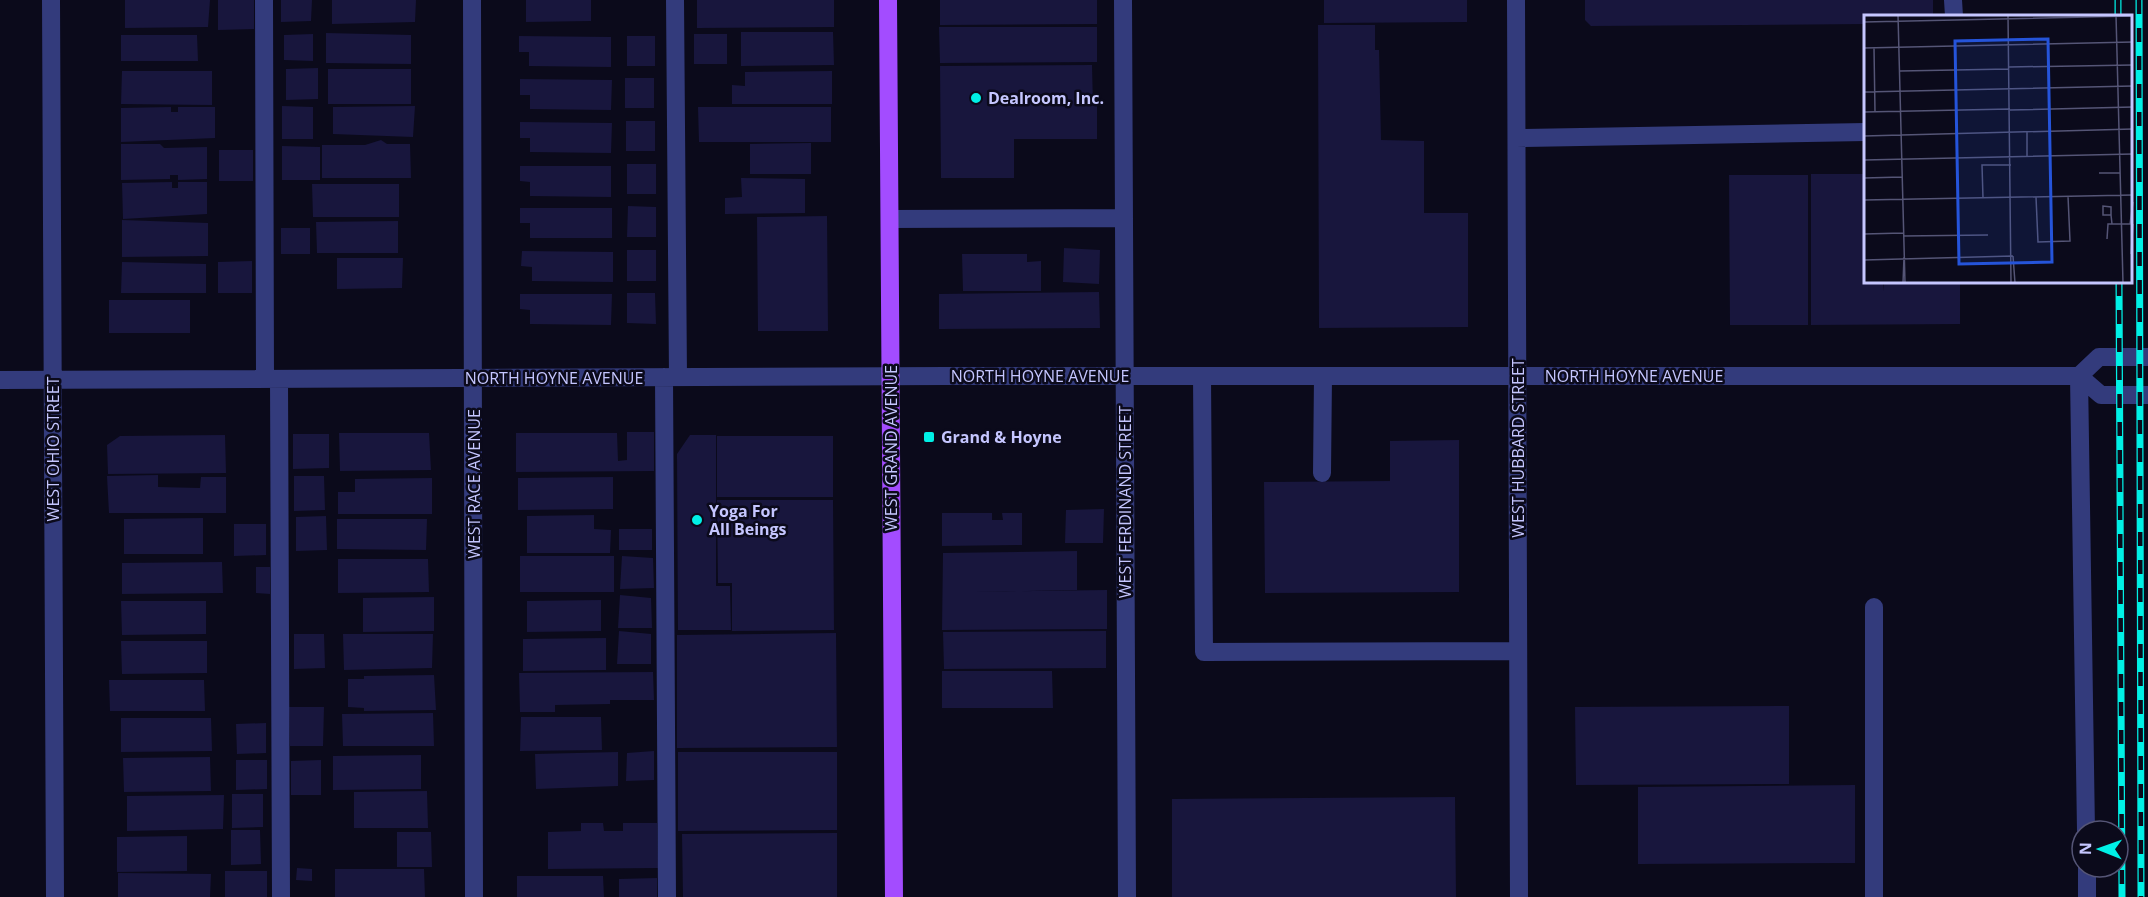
<svg xmlns="http://www.w3.org/2000/svg" width="2148" height="897" font-family="'Open Sans',sans-serif">
  <style>
    .building { fill: #18163d }
    .lines { fill: none; stroke-linecap: round; stroke-linejoin: round }
    .minor { stroke: #333b7c; stroke-width: 18 }
    .major { stroke: #a34cff; stroke-width: 18 }
    .rail-casing { stroke: #00f0e6; stroke-width: 7 }
    .rail { stroke: #0b0a1b; stroke-width: 4.5; stroke-dasharray: 14; stroke-linecap: butt }
    .poi-dot { fill: #00f0e6; stroke: #0b0a1b; stroke-width: 2 }
    .labels { text-anchor: middle; dominant-baseline: central; stroke-width: 5; stroke-linejoin: round; paint-order: stroke }
    .poi-label { font-size: 16px; font-weight: bold; fill: #c5c6ff; stroke: #0b0a1b; text-anchor: start }
    .street-label { font-size: 16px; fill: #c5c6ff; stroke: #0b0a1b }
    .inset-road { fill: none; stroke: #555576; stroke-width: 1.5 }
    .view { fill: #2554da; fill-opacity: 0.15; stroke: #2554da; stroke-width: 3 }
    .inset-edge { fill: none; stroke: #c5c6ff; stroke-width: 3 }
  </style>
  <rect width="100%" height="100%" fill="#0b0a1b"/>
  <path class="building" d="M125,0H210L208,27L125,28Z
    M218,0H254V29L218,30Z
    M281,0H312L311,21L281,22Z
    M332,0H416L415,22L332,24Z
    M526,0H591V21L526,22Z
    M697,0H834V27L697,28Z
    M940,0H1097V24L940,25Z
    M1324,0H1467V22L1324,23Z
    M1585,0H1933V16H1866V24L1591,26L1585,20Z
    M1318,25H1375V50H1379L1381,140L1424,141V213H1468V327L1319,328Z
    M939,27H1097V62L940,63Z
    M741,32H833L834,65L741,66Z
    M326,33L411,35V64L326,63Z
    M313,34V61L284,60V35Z
    M694,34H727V64H694Z
    M121,35H197L198,61H121Z
    M519,36L611,37V67L529,66V52H519Z
    M627,36H655V66H627Z
    M1092,65L1093,106H1097V139H1014V178H941L940,66Z
    M318,68V99L286,100V69Z
    M328,69H411V104H328Z
    M122,71H212V105L121,104Z
    M832,71V104H732V85L745,86V72Z
    M625,78H654V108H625Z
    M520,79L612,80L611,110L530,109V95H520Z
    M282,106L313,107V139H282Z
    M415,106L413,137L333,134V107Z
    M171,107V112H178V107H215V138L121,142V108Z
    M698,107H831V142H699Z
    M626,121H655V151H626Z
    M520,122L612,123L611,153L530,152V138H520Z
    M381,140L387,144H410L411,178H322V145H365Z
    M811,143V174H750V144Z
    M121,144H160L164,148L207,147V179L178,180V175H170V179L121,180Z
    M282,146L320,147V180H282Z
    M219,150H253V181H219Z
    M627,164H656V194H627Z
    M520,166H611V197L530,196V182L520,181Z
    M1811,174H1866V282H1883V291L1884,282H1960V324L1811,325Z
    M1729,175H1808V325H1730Z
    M741,178L805,179V213L725,214V198L742,197Z
    M172,182V188H178V182H207V214L123,219L122,183Z
    M312,184H399V217H313Z
    M628,206L656,207V237H627Z
    M520,208H612V238H530V223H520Z
    M827,216L828,331H758L757,217Z
    M122,220L208,223V256L122,257Z
    M398,221V253H317L316,222Z
    M281,228H310V254H281Z
    M1064,248L1100,250L1099,284L1063,282Z
    M627,250H656V281H627Z
    M522,251L613,252V282L532,281V267L521,266Z
    M962,254H1027V262L1041,261V291H963Z
    M337,258H403L402,288L337,289Z
    M252,261V293H218V262Z
    M122,262L206,264V293H121Z
    M1099,292L1100,328L939,329V294Z
    M627,293H655L656,324L627,323Z
    M520,294H612L611,325L530,324V310L520,309Z
    M109,300H190V333H109Z
    M627,432H654V471L516,472V433H617L618,461L627,460Z
    M339,433H429L431,470L340,471Z
    M293,434H329V468L293,469Z
    M225,435L226,473L108,474L107,445L120,436Z
    M690,435H716V586H730L731,630H678L677,454Z
    M717,436H833V497H717Z
    M1459,440V592L1265,593L1264,482L1390,481V441Z
    M158,475V487L200,488L201,477H226V513H109L107,476Z
    M294,476H324L325,510L294,511Z
    M613,477V509L518,510V478Z
    M432,478V514H338V492H355V479Z
    M717,500H833L834,630L732,631V583H718Z
    M1104,509L1103,543H1065L1066,510Z
    M942,513H992V520H1003L1002,513H1022V545L942,546Z
    M594,515V529L611,530L610,553H527V516Z
    M326,516L327,550L296,551V517Z
    M203,518V554H124V519Z
    M337,519H427L426,550L337,549Z
    M234,524H266V555L234,556Z
    M619,529H652V550H619Z
    M1077,551V590L970,592L1107,590V629L942,630L943,553Z
    M520,556H614V592H520Z
    M622,556L653,558L654,588L620,589Z
    M338,559H428L429,592L338,593Z
    M222,562L223,593L122,594V563Z
    M256,567H270V594L256,593Z
    M620,595L651,598L652,628H618Z
    M434,597V631L363,632V598Z
    M601,600V631L527,632V601Z
    M121,601H206V634L122,635Z
    M619,631L651,634V664H617Z
    M1106,631V668L944,669L943,632Z
    M836,633L837,747L677,748V635Z
    M294,634H324L325,668L294,669Z
    M343,634H433L432,668L344,670Z
    M606,638V670L523,671V639Z
    M121,641H207V673L122,674Z
    M942,671H1052L1053,708H942Z
    M653,672L654,700H610V704L555,705V712H520L519,673Z
    M434,675L436,710L364,711V708L348,707V679H364V676Z
    M109,680H204L205,711H110Z
    M1789,706V784L1576,785L1575,707Z
    M289,707H324L323,746H290Z
    M433,713L434,746H343L342,714Z
    M521,717H601L602,750L520,751Z
    M121,718H211L212,751L121,752Z
    M266,723V753L237,754L236,724Z
    M654,751V780L626,781L627,753Z
    M618,752V786L536,789L535,754Z
    M678,752H837V830L678,831Z
    M421,755V789L333,790V756Z
    M210,757L211,791L124,792L123,758Z
    M236,760H267V789L236,790Z
    M321,760V795H291V761Z
    M1855,785V863L1638,864V787Z
    M427,791L428,828H354V792Z
    M232,794H263V827L232,828Z
    M224,795L223,829L127,831V796Z
    M1455,797L1456,897H1172V799Z
    M581,823H603L604,831H623V823H657L658,868L548,869V832L581,831Z
    M231,830H260L261,864L231,865Z
    M397,832H431L432,867H397Z
    M837,833V897H683L682,834Z
    M187,836V871L117,872V837Z
    M297,868L312,869V881L296,880Z
    M335,869H424L425,897H335Z
    M225,871H267V897H225Z
    M118,873L211,874L210,897H118Z
    M517,876H603L604,897H517Z
    M657,878V897H619V879Z"/>
  <g class="lines">
    <path class="minor" d="M51,0L55,897
      M264,0L265,379
      M472,0L474,897
      M675,0L678,377
      M1123,0L1127,897
      M1516,0L1519,897
      M1953,0L1954,16
      M1517,138L1866,132
      M890,219L1124,218
      M1202,376L1204,652L1518,651
      M2079,376L2086,831
      M2079,376L2099,357H2148
      M664,377L667,897
      M279,379L281,897
      M0,380L947,376H2079L2101,395H2148
      M1322,473L1323,376
      M1874,607V897
      M2087,867V897"/>
    <path class="major" d="M888,0L894,897"/>
    <g class="rail-casing">
      <path id="rail" d="M2118,0V16
        M2139,0L2141,897
        M2119,282L2122,897"/>
    </g>
    <use href="#rail" class="rail"/>
  </g>
  <g class="poi-dot">
    <circle cx="976" cy="98" r="6"/>
    <rect x="923" y="431" width="12" height="12" rx="3"/>
    <circle cx="697" cy="520" r="6"/>
  </g>
  <g class="labels">
    <g class="poi-label">
      <text x="988" y="98">Dealroom, Inc.</text>
      <text x="941" y="437">Grand &amp; Hoyne</text>
      <text x="709" y="511">Yoga For<tspan x="709" dy="18">All Beings</tspan></text>
    </g>
    <g class="street-label">
      <text x="1040" y="376">NORTH HOYNE AVENUE</text>
      <text x="1634" y="376">NORTH HOYNE AVENUE</text>
      <text x="554" y="378">NORTH HOYNE AVENUE</text>
      <text transform="translate(891 448) rotate(-90)">WEST GRAND AVENUE</text>
      <text transform="translate(1518 448) rotate(-90)">WEST HUBBARD STREET</text>
      <text transform="translate(53 449) rotate(-90)">WEST OHIO STREET</text>
      <text transform="translate(474 484) rotate(-90)">WEST RACE AVENUE</text>
      <text transform="translate(1125 502) rotate(-90)">WEST FERDINAND STREET</text>
    </g>
  </g>
  <g transform="translate(1864 15)">
    <rect width="268" height="268" fill="#0b0a1b"/>
    <path class="inset-road" d="M34,0L41,268M144,0L147,268M252,0L259,268M0,7L269,1M0,33L269,27M10,33L11,97M145,52L269,50M36,56L145,54M0,77L269,71M146,95L269,92M0,97L146,94M163,117V141M0,121L269,114M0,145L269,139M235,158H256M0,163L38,162M172,182L174,227L206,226L204,181M119,183L118,150H147M0,185L269,180M247,200H239V191L247,192V200L248,209M0,219L39,218M39,221L124,220M243,224L244,209H266L269,187M267,239L269,209M149,241L151,268M0,245L149,241M39,268L40,242"/>
    <path class="view" d="M184,24L188,247L95,249L91,26Z"/>
    <rect width="268" height="268" class="inset-edge"/>
  </g>
  <g transform="translate(2100 849) rotate(271)"><circle r="28" fill="#0b0a1b" stroke="#555576" stroke-width="1.5"/>
  <path d="M0-4.5L10 22L0 15L-10 22Z" fill="#00f0e6"/>
  <text y="-9" font-size="16" font-weight="bold" text-anchor="middle" fill="#c5c6ff">N</text>
  </g>
</svg>
